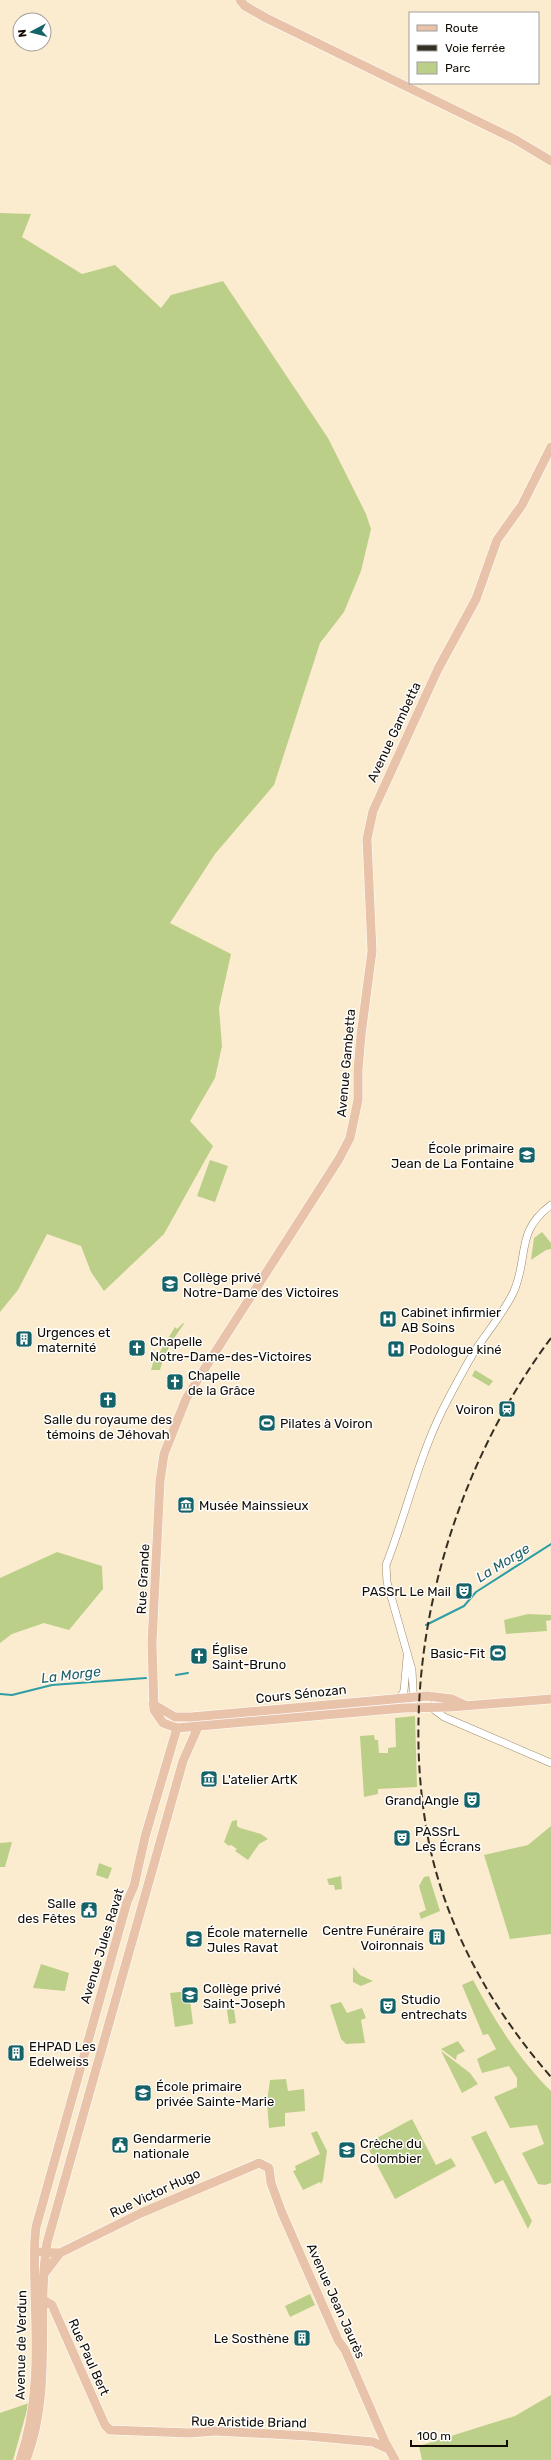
<svg xmlns="http://www.w3.org/2000/svg" width="551" height="2460" font-family="Rubik,sans-serif">
  <style>
    .green { fill: #bccf88 }
    .lines { fill: none; stroke-linecap: round; stroke-linejoin: round }
    .stream { stroke: #2d9ea6; stroke-width: 2 }
    .minor-casing { stroke: #96896e; stroke-width: 8 }
    .major-casing { stroke: #fff; stroke-width: 10 }
    .minor { stroke: #fff; stroke-width: 7 }
    .major { stroke: #e9c2aa; stroke-width: 9 }
    .rail { stroke: #352e22; stroke-width: 2; stroke-dasharray: 8 4; stroke-linecap: butt }
    .labels { text-anchor: middle; dominant-baseline: central; stroke-width: 3; stroke-linejoin: round; paint-order: stroke }
    .street-label { font-size: 13px; fill: #120d04; stroke: #fff }
    .poi-label { font-size: 13px; fill: #120d04; stroke: #fff; text-anchor: start }
    .water-label { font-size: 14px; font-style: italic; fill: #216067; stroke: #fff }
  </style>
  <rect width="100%" height="100%" fill="#fceccf"/>
  <path class="green" d="M0,213L31,214L22,237L82,274L115,265L161,308L171,295L223,281L328,438L366,514L371,529L361,571L344,612L320,643L274,785L215,854L170,923L231,954L219,1008L222,1046L215,1078L190,1121L213,1146L164,1234L104,1291L91,1272L81,1246L47,1234L18,1290L0,1312Z
    M210,1160L228,1166L215,1202L197,1196Z
    M542,1232L551,1243V1249L546,1250L531,1260L534,1238Z
    M183,1323L184,1324C174,1337 164,1354 160,1370H151L153,1363L175,1327L177,1329Z
    M475,1370L493,1381L489,1386L472,1376Z
    M57,1552L102,1566L103,1589L69,1630L44,1623L12,1634L0,1643V1578Z
    M528,1614L551,1615V1620L546,1621L547,1631L506,1634L504,1620Z
    M415,1716L417,1787L378,1789V1794L364,1797L360,1736L374,1735L375,1740H378L379,1753H388V1748L396,1747L395,1718Z
    M237,1820V1826L240,1828L261,1834L268,1839L259,1844L248,1860L235,1851L237,1849L231,1845L229,1846L224,1842L232,1821Z
    M551,1826V1934L510,1939L484,1855L528,1845Z
    M12,1842L5,1867H0V1843Z
    M99,1863L112,1868L108,1879L96,1875Z
    M341,1876L342,1889L335,1890L334,1885H329L327,1879Z
    M429,1876L440,1911L421,1919L419,1913L426,1910L419,1886L424,1877Z
    M41,1964L69,1973L65,1991L33,1988Z
    M353,1967L360,1975L373,1981L361,1986L353,1982Z
    M473,1980C494,2019 518,2059 551,2091V2183L545,2185L538,2184L522,2153L544,2144L537,2125L510,2128L494,2097L517,2087V2078L509,2066L482,2073L477,2059L496,2049L488,2034L483,2035L462,1985Z
    M189,1991L193,2024L175,2027L170,1993Z
    M233,2002L236,2023L229,2024L226,2004Z
    M341,2002L347,2013L362,2008L366,2018L361,2020L365,2043L346,2044L341,2039L330,2005Z
    M458,2041L465,2051L457,2055L456,2060L441,2049Z
    M441,2051L470,2073L478,2084L462,2093Z
    M286,2079L288,2091L304,2089L305,2111L285,2113V2126L269,2128L267,2102L270,2080Z
    M412,2119L436,2165L451,2158L456,2166L395,2199L366,2144Z
    M317,2131L327,2151L323,2180L321,2184L320,2182L303,2190L293,2171L296,2170L295,2166L320,2154L311,2133Z
    M486,2131L532,2221L528,2229L503,2180L495,2184L471,2137Z
    M310,2294L315,2305L290,2317L285,2306Z
    M551,2395V2460H422L419,2446L515,2416Z
    M29,2403L13,2460H0V2413Z"/>
  <g class="lines">
    <path class="stream" d="M426,1625L464,1606L476,1592L551,1544
      M176,1675L188,1673
      M0,1694L12,1695L52,1685L146,1678"/>
    <g class="minor-casing">
      <path id="minor" d="M399,1699L404,1691L407,1657
        M445,1700L436,1702L432,1708L444,1717L551,1763
        M414,1708L412,1670L387,1582L386,1565C406,1514 418,1460 442,1411C452,1391 463,1371 474,1352C487,1332 504,1313 514,1291C529,1256 515,1232 551,1205"/>
    </g>
    <g class="major-casing">
      <path id="major" d="M240,0L245,6L266,18L516,140L551,161
        M551,447L522,505L497,540L476,599L438,669L373,811L367,839L372,951L361,1035L358,1070V1100L350,1138L339,1159L198,1379L186,1399L164,1454L160,1481L152,1643L154,1710L163,1723L177,1728L404,1708L451,1707L551,1699
        M153,1704L175,1717H191L427,1696L452,1699L465,1705
        M41,2252L60,2253L141,2213L259,2163L269,2168L271,2183L282,2213L338,2340L345,2350L385,2442L395,2460
        M44,2274L60,2253
        M43,2300L52,2305L105,2425L110,2430L190,2433L215,2431L308,2436L373,2442L388,2449
        M20,2460C39,2406 37,2350 35,2294C35,2271 33,2249 36,2227L127,1902L134,1886L145,1837L177,1728
        M26,2460C53,2390 36,2316 47,2243L183,1761L198,1727"/>
    </g>
    <use href="#minor" class="minor"/>
    <use href="#major" class="major"/>
    <path class="rail" d="M551,1338C451,1472 399,1654 425,1820C439,1916 488,2005 551,2077"/>
  </g>
  <defs>
    <g id="school-square" transform="scale(0.9)"><rect x="-9" y="-9" width="18" height="18" rx="4" fill="#136369" stroke="#fff"/><path d="M0-5L7-2L0 1L-7-2ZM-4 1L0 2.5L4 1V4Q0 6-4 4Z" fill="#fff"/></g>
    <g id="hospital-square" transform="scale(0.9)"><rect x="-9" y="-9" width="18" height="18" rx="4" fill="#136369" stroke="#fff"/><path d="M-5-5h3v3.5h4V-5h3V5h-3V1.5h-4V5h-3Z" fill="#fff"/></g>
    <g id="building-square" transform="scale(0.9)"><rect x="-9" y="-9" width="18" height="18" rx="4" fill="#136369" stroke="#fff"/><path d="M-4-6H4V6H1V3H-1V6H-4ZM-2.5-4.3h1.7v1.8h-1.7ZM.8-4.3h1.7v1.8H.8ZM-2.5-1h1.7V.8h-1.7ZM.8-1h1.7V.8H.8Z" fill="#fff"/></g>
    <g id="church-square" transform="scale(0.9)"><rect x="-9" y="-9" width="18" height="18" rx="4" fill="#136369" stroke="#fff"/><path d="M-1.2-6h2.4v3.5h3.3v2.4h-3.3V6h-2.4V-.1h-3.3v-2.4h3.3Z" fill="#fff"/></g>
    <g id="station-square" transform="scale(0.9)"><rect x="-9" y="-9" width="18" height="18" rx="4" fill="#136369" stroke="#fff"/><path d="M-3-6H3Q5-6 5-4V2Q5 4 3 4L4.5 6H3L1.5 4h-3L-3 6H-4.5L-3 4Q-5 4-5 2V-4Q-5-6-3-6ZM-3.5-4v3h7v-3ZM-3.5 1v1.5H-2V1ZM2 1v1.5H3.5V1Z" fill="#fff"/></g>
    <g id="stadium-square" transform="scale(0.9)"><rect x="-9" y="-9" width="18" height="18" rx="4" fill="#136369" stroke="#fff"/><path d="M0-5a6.5 5 0 1 0 0 10a6.5 5 0 1 0 0-10ZM-3.5-1.8h7v3.6h-7Z" fill="#fff"/></g>
    <g id="museum-square" transform="scale(0.9)"><rect x="-9" y="-9" width="18" height="18" rx="4" fill="#136369" stroke="#fff"/><path d="M0-6L6-3V-2H-6V-3ZM-5-1h2V3h-2ZM-1-1h2V3h-2ZM3-1h2V3H3ZM-6 4H6V6H-6Z" fill="#fff"/></g>
    <g id="theatre-square" transform="scale(0.9)"><rect x="-9" y="-9" width="18" height="18" rx="4" fill="#136369" stroke="#fff"/><path d="M-5-5.5Q0-4 5-5.5V0Q5 5 0 6Q-5 5-5 0ZM-3.3-2.5H-1v1.5H-3.3ZM1-2.5H3.3v1.5H1ZM-2.8 1Q0 5.5 2.8 1Z" fill="#fff"/></g>
    <g id="civic-square" transform="scale(0.9)"><rect x="-9" y="-9" width="18" height="18" rx="4" fill="#136369" stroke="#fff"/><path d="M-.6-6.5H3V-4.5H.6V-3L4-1V1h2V6H-6V1h2V-1L-.6-3ZM-1.2 2.5V6h2.4V2.5Z" fill="#fff"/></g>
  </defs>
  <g fill-rule="evenodd">
    <use href="#school-square" x="527" y="1155"/>
    <use href="#school-square" x="170" y="1284"/>
    <use href="#hospital-square" x="388" y="1319"/>
    <use href="#building-square" x="24" y="1339"/>
    <use href="#church-square" x="137" y="1348"/>
    <use href="#hospital-square" x="396" y="1349"/>
    <use href="#church-square" x="175" y="1382"/>
    <use href="#church-square" x="108" y="1400"/>
    <use href="#station-square" x="507" y="1409"/>
    <use href="#stadium-square" x="267" y="1423"/>
    <use href="#museum-square" x="186" y="1505"/>
    <use href="#theatre-square" x="464" y="1591"/>
    <use href="#stadium-square" x="498" y="1653"/>
    <use href="#church-square" x="199" y="1656"/>
    <use href="#museum-square" x="209" y="1779"/>
    <use href="#theatre-square" x="472" y="1800"/>
    <use href="#theatre-square" x="402" y="1838"/>
    <use href="#civic-square" x="89" y="1910"/>
    <use href="#building-square" x="437" y="1937"/>
    <use href="#school-square" x="194" y="1939"/>
    <use href="#school-square" x="190" y="1995"/>
    <use href="#theatre-square" x="388" y="2006"/>
    <use href="#building-square" x="16" y="2053"/>
    <use href="#school-square" x="143" y="2093"/>
    <use href="#civic-square" x="120" y="2145"/>
    <use href="#school-square" x="347" y="2150"/>
    <use href="#building-square" x="302" y="2338"/>
  </g>
  <g class="labels">
    <g class="street-label">
      <text transform="translate(394 732) rotate(-65)">Avenue Gambetta</text>
      <text transform="translate(346 1063) rotate(-85)">Avenue Gambetta</text>
      <text transform="translate(143 1579) rotate(-87)">Rue Grande</text>
      <text transform="translate(301 1694) rotate(-6)">Cours Sénozan</text>
      <text transform="translate(102 1946) rotate(-73)">Avenue Jules Ravat</text>
      <text transform="translate(155 2193) rotate(-25)">Rue Victor Hugo</text>
      <text transform="translate(336 2301) rotate(66)">Avenue Jean Jaurès</text>
      <text transform="translate(21 2345) rotate(-89)">Avenue de Verdun</text>
      <text transform="translate(89 2357) rotate(66)">Rue Paul Bert</text>
      <text transform="translate(249 2422) rotate(1)">Rue Aristide Briand</text>
    </g>
    <g class="poi-label">
      <text x="514" y="1148" text-anchor="end">École primaire<tspan x="514" dy="15">Jean de La Fontaine</tspan></text>
      <text x="183" y="1277">Collège privé<tspan x="183" dy="15">Notre-Dame des Victoires</tspan></text>
      <text x="401" y="1312">Cabinet infirmier<tspan x="401" dy="15">AB Soins</tspan></text>
      <text x="37" y="1332">Urgences et<tspan x="37" dy="15">maternité</tspan></text>
      <text x="150" y="1341">Chapelle<tspan x="150" dy="15">Notre-Dame-des-Victoires</tspan></text>
      <text x="409" y="1349">Podologue kiné</text>
      <text x="188" y="1375">Chapelle<tspan x="188" dy="15">de la Grâce</tspan></text>
      <text x="494" y="1409" text-anchor="end">Voiron</text>
      <text x="108" y="1419" text-anchor="middle">Salle du royaume des<tspan x="108" dy="15">témoins de Jéhovah</tspan></text>
      <text x="280" y="1423">Pilates à Voiron</text>
      <text x="199" y="1505">Musée Mainssieux</text>
      <text x="451" y="1591" text-anchor="end">PASSrL Le Mail</text>
      <text x="212" y="1649">Église<tspan x="212" dy="15">Saint-Bruno</tspan></text>
      <text x="485" y="1653" text-anchor="end">Basic-Fit</text>
      <text x="222" y="1779">L'atelier ArtK</text>
      <text x="459" y="1800" text-anchor="end">Grand Angle</text>
      <text x="415" y="1831">PASSrL<tspan x="415" dy="15">Les Écrans</tspan></text>
      <text x="76" y="1903" text-anchor="end">Salle<tspan x="76" dy="15">des Fêtes</tspan></text>
      <text x="424" y="1930" text-anchor="end">Centre Funéraire<tspan x="424" dy="15">Voironnais</tspan></text>
      <text x="207" y="1932">École maternelle<tspan x="207" dy="15">Jules Ravat</tspan></text>
      <text x="203" y="1988">Collège privé<tspan x="203" dy="15">Saint-Joseph</tspan></text>
      <text x="401" y="1999">Studio<tspan x="401" dy="15">entrechats</tspan></text>
      <text x="29" y="2046">EHPAD Les<tspan x="29" dy="15">Edelweiss</tspan></text>
      <text x="156" y="2086">École primaire<tspan x="156" dy="15">privée Sainte-Marie</tspan></text>
      <text x="133" y="2138">Gendarmerie<tspan x="133" dy="15">nationale</tspan></text>
      <text x="360" y="2143">Crèche du<tspan x="360" dy="15">Colombier</tspan></text>
      <text x="289" y="2338" text-anchor="end">Le Sosthène</text>
    </g>
    <g class="water-label">
      <text transform="translate(503 1563) rotate(-32)">La Morge</text>
      <text transform="translate(71 1675) rotate(-7)">La Morge</text>
    </g>
  </g>
  <rect x="409" y="12" width="130" height="72" fill="#ffffff" stroke="#a09e9b"/>
  <rect x="417" y="25" width="20" height="6" fill="#e9c2aa" stroke="#a09e9b"/>
  <text x="445" y="32" font-size="12" fill="#120d04">Route</text>
  <rect x="417" y="45" width="20" height="6" fill="#352e22" stroke="#a09e9b"/>
  <text x="445" y="52" font-size="12" fill="#120d04">Voie ferrée</text>
  <rect x="417" y="62" width="20" height="12" fill="#bccf88" stroke="#a09e9b"/>
  <text x="445" y="72" font-size="12" fill="#120d04">Parc</text>
  <g transform="translate(32 32) rotate(263)"><circle r="19" fill="#ffffff" stroke="#a09e9b"/>
  <path d="M0-3L7 15L0 10L-7 15Z" fill="#136369"/>
  <text y="-6" font-size="11" font-weight="bold" text-anchor="middle" fill="#120d04">N</text>
  </g>
  <path d="M411 2440v6h96v-6" fill="none" stroke="#120d04" stroke-width="2"/>
  <text x="417" y="2440" font-size="12" fill="#120d04" stroke="#ffffff" stroke-width="3" paint-order="stroke">100 m</text>
</svg>
